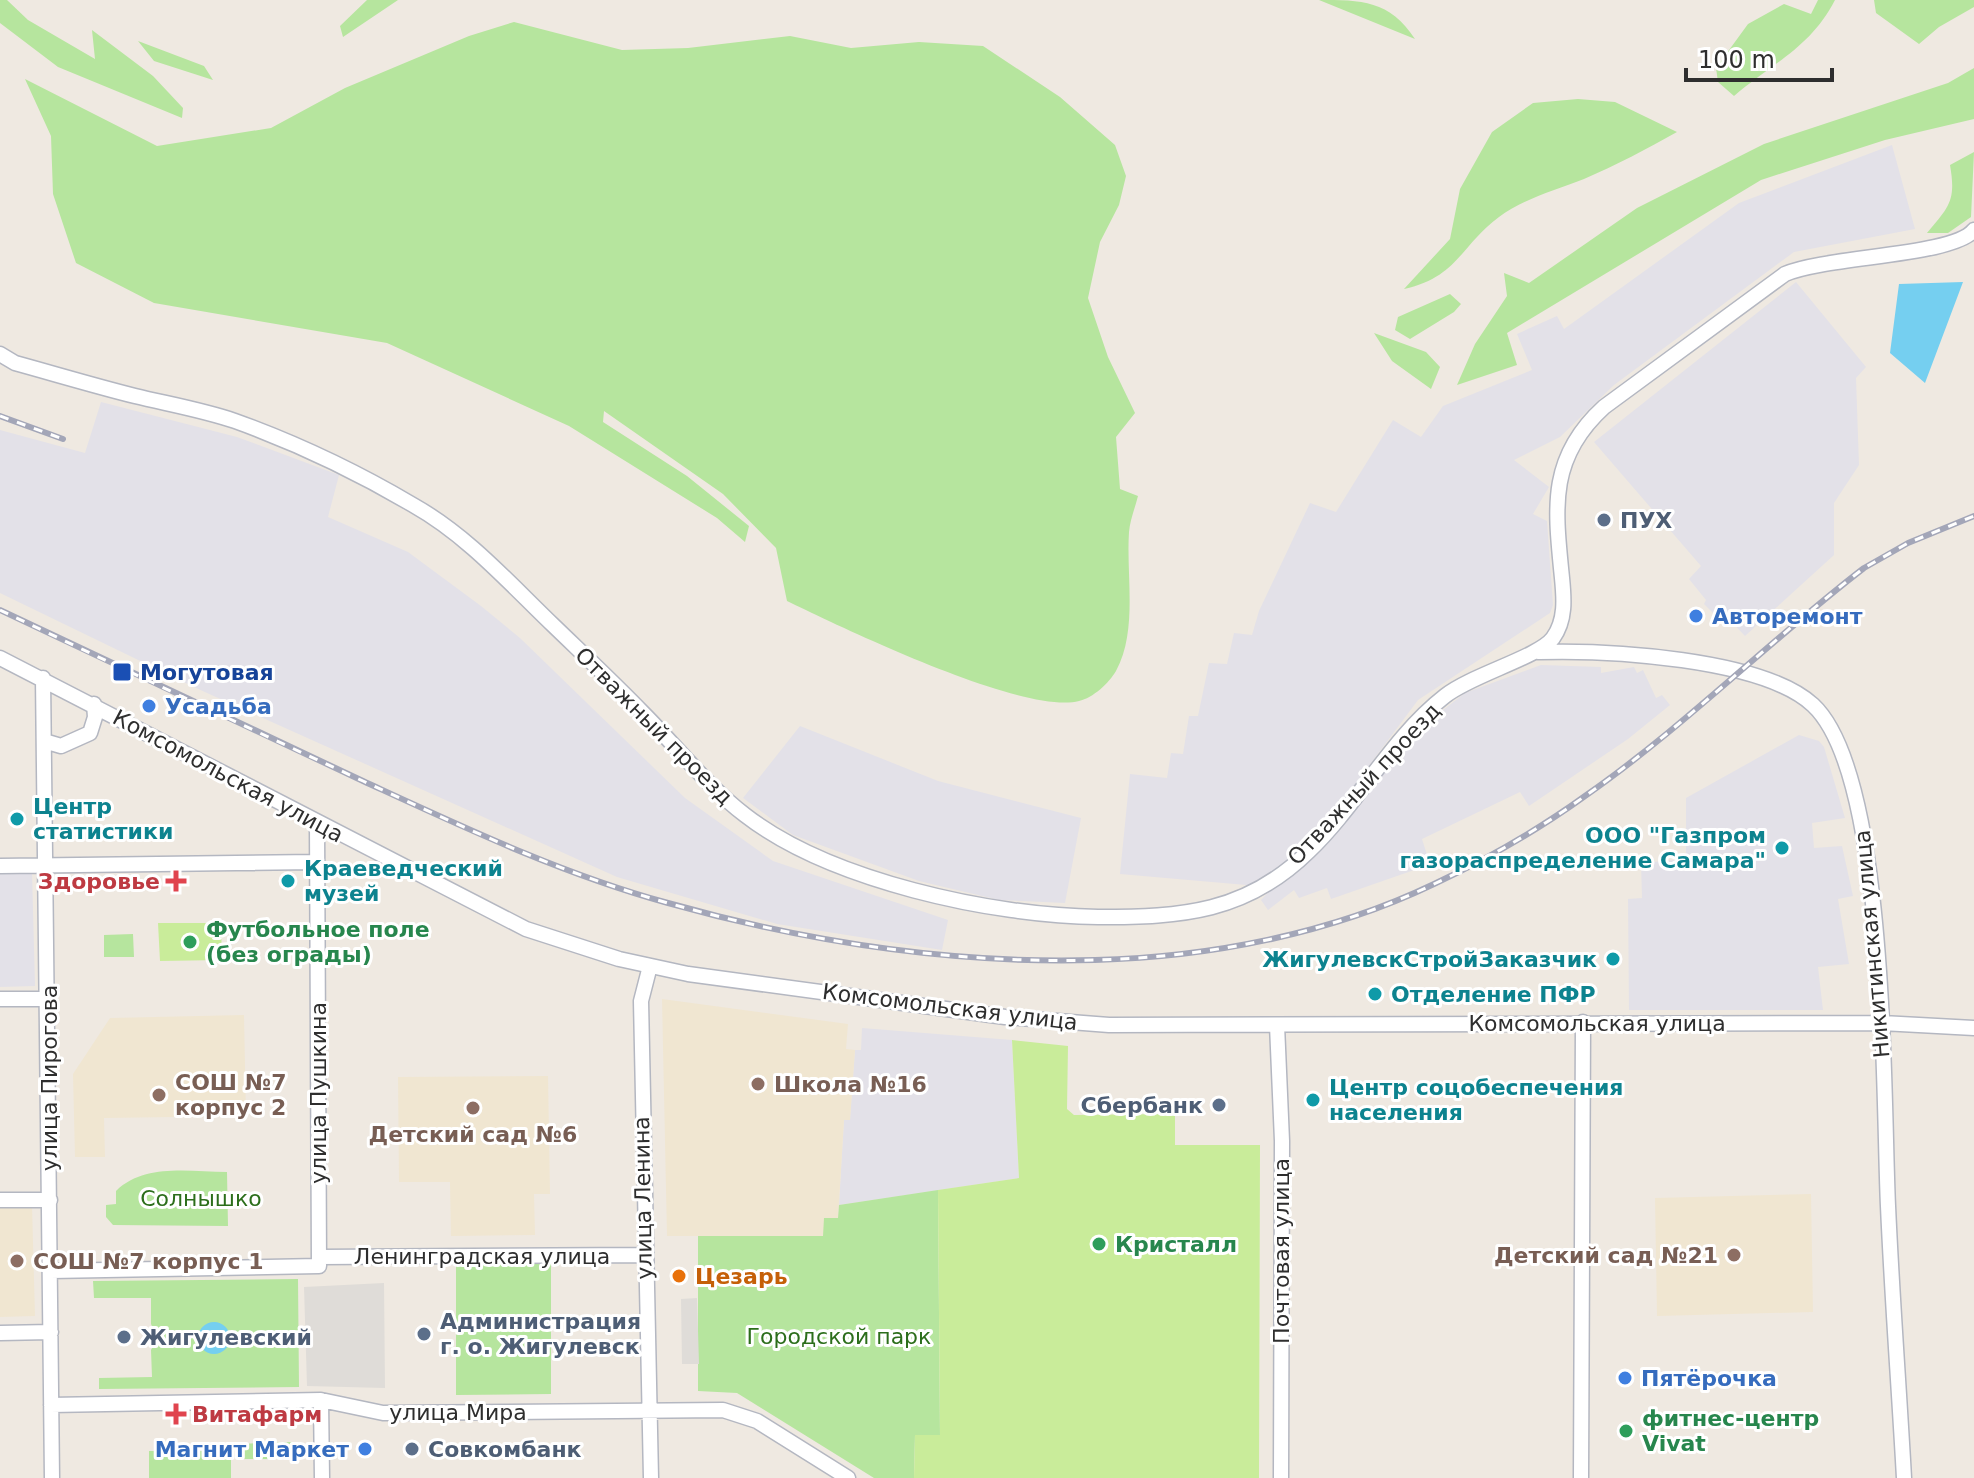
<svg xmlns="http://www.w3.org/2000/svg" width="1974" height="1478" font-family="'DejaVu Sans',sans-serif">
  <style>
    .industrial { fill: #e3e1e8 }
    .education { fill: #f0e6d1 }
    .green { fill: #b6e59e }
    .pitch { fill: #c9ec9a }
    .plaza { fill: #dfdcd8 }
    .water { fill: #75cff0 }
    .lines { fill: none; stroke-linecap: round; stroke-linejoin: round }
    .minor-casing { stroke: #b4b7c1; stroke-width: 17 }
    .minor { stroke: #fff; stroke-width: 14 }
    .rail-casing { stroke: #a3a6b8; stroke-width: 6 }
    .rail { stroke: #fff; stroke-width: 3; stroke-dasharray: 9; stroke-linecap: butt }
    .service-dot { fill: #5c6f8a; stroke: #fff; stroke-width: 3 }
    .shop-dot { fill: #3f7fe0; stroke: #fff; stroke-width: 3 }
    .transit-dot { fill: #1a4fb4; stroke: #fff; stroke-width: 3 }
    .culture-dot { fill: #0f9aa8; stroke: #fff; stroke-width: 3 }
    .health-dot { fill: #e0444e; stroke: #fff; stroke-width: 3 }
    .leisure-dot { fill: #2e9e5b; stroke: #fff; stroke-width: 3 }
    .education-dot { fill: #8d6e63; stroke: #fff; stroke-width: 3 }
    .food-dot { fill: #e8710a; stroke: #fff; stroke-width: 3 }
    .labels { text-anchor: middle; dominant-baseline: central; stroke-width: 6; stroke-linejoin: round; paint-order: stroke }
    .service-label { font-size: 22px; font-weight: bold; fill: #4e5e75; stroke: #fff; text-anchor: start }
    .shop-label { font-size: 22px; font-weight: bold; fill: #366cbe; stroke: #fff; text-anchor: start }
    .transit-label { font-size: 22px; font-weight: bold; fill: #164399; stroke: #fff; text-anchor: start }
    .street-label { font-size: 22px; fill: #2e2e2e; stroke: #fff }
    .culture-label { font-size: 22px; font-weight: bold; fill: #0d838f; stroke: #fff; text-anchor: start }
    .health-label { font-size: 22px; font-weight: bold; fill: #be3a42; stroke: #fff; text-anchor: end }
    .leisure-label { font-size: 22px; font-weight: bold; fill: #27864d; stroke: #fff; text-anchor: start }
    .education-label { font-size: 22px; font-weight: bold; fill: #785e54; stroke: #fff; text-anchor: start }
    .park-label { font-size: 22px; fill: #2c6e1b; stroke: #fff }
    .food-label { font-size: 22px; font-weight: bold; fill: #c56008; stroke: #fff; text-anchor: start }
  </style>
  <rect width="100%" height="100%" fill="#efe9e1"/>
  <path class="industrial" d="M1892,145L1915,229L1794,252L1614,385L1560,437L1514,460L1549,487L1533,514L1547,521L1553,605L1550,613L1418,700L1307,849L1258,886L1120,874L1130,774L1167,778L1171,753L1183,754L1189,716H1198L1209,663L1227,664L1234,633L1252,635L1259,611L1310,503L1336,512L1393,420L1421,437L1443,406L1532,370L1517,334L1557,316L1564,329L1739,203Z
    M1796,282L1866,367L1856,378L1859,465L1834,503V555L1745,636L1721,611L1716,616L1704,604L1706,600L1689,579L1701,566L1594,442Z
    M101,402L237,437L339,475L328,517L408,552L481,606L520,638L685,798L773,861L948,920L942,950L777,924L617,877L196,688L0,593V430L85,453Z
    M1541,665L1601,667V673L1634,667L1637,673L1643,670L1656,698L1662,695L1670,705L1628,739L1529,806L1520,792L1422,839L1428,858L1419,861L1420,868L1331,899L1327,888L1299,898L1294,890L1268,910L1261,900L1438,714L1465,693Z
    M800,726L938,781L1081,818L1065,903L999,900L919,881L793,835L743,798Z
    M1799,735L1819,741L1824,747L1845,818L1812,823L1814,848L1842,846L1853,896L1838,899L1849,964L1818,967L1823,1010H1629L1628,899L1642,898L1641,863L1686,859V798Z
    M32,872L35,986L0,987V873Z
    M862,1028L1012,1040L1019,1178L839,1205L844,1119H850L855,1050H861Z"/>
  <path class="education" d="M662,999L848,1024L846,1049L855,1050L850,1120H844L838,1218L824,1236H667Z
    M244,1015L246,1116L104,1118L105,1157H75L73,1074L110,1018Z
    M548,1076L550,1194H534L535,1235L451,1236L450,1182H399L398,1077Z
    M1811,1194L1813,1312L1657,1316L1655,1198Z
    M32,1205L35,1316L0,1317V1206Z"/>
  <path class="green" d="M0,0H7L28,20L95,59L92,30L153,76L183,108L182,118L58,67L0,23Z
    M367,0H398L343,37L340,26Z
    M1319,0C1361,0 1390,0 1415,39Z
    M1818,0H1835C1811,47 1773,63 1734,96L1718,82L1716,68L1748,24L1784,4L1811,14Z
    M1874,0H1974V7L1939,27L1919,44L1876,13Z
    M514,22L622,50L688,48L790,36L851,48L919,42L983,46L1060,97L1115,145L1126,176L1119,205L1100,242L1088,298L1108,357L1135,413L1116,437L1120,489L1138,496C1135,508 1130,520 1129,532C1126,576 1138,630 1116,671C1109,683 1093,698 1079,701C1023,715 843,628 787,601L776,548L723,494L604,411L603,422L687,476L749,526L745,542L717,518L569,426L387,343L154,303L76,263L53,194L51,136L25,79L157,146L271,128L345,88L469,36Z
    M138,41L204,66L213,80L154,61Z
    M1974,68V119L1885,140L1761,180L1507,333L1517,365L1457,385L1475,344L1507,296L1504,273L1529,283L1637,208L1764,144L1948,83Z
    M1578,99L1615,102L1677,132C1647,149 1616,165 1584,179C1556,190 1523,199 1499,217C1460,246 1458,277 1404,289L1450,239L1460,189L1492,132L1533,103Z
    M1974,152L1971,217L1948,233H1927C1950,206 1956,200 1950,165Z
    M1450,294L1461,304L1454,312L1410,339L1395,330L1398,317Z
    M1374,333L1426,352L1440,367L1431,389L1392,361Z
    M133,934L134,957H104V935Z
    M227,1172L228,1226L113,1225L106,1217V1205L116,1204V1191C145,1163 189,1172 227,1172Z
    M938,1190L940,1436L915,1435L914,1478H874L737,1393L698,1391V1236H823L824,1218H838L839,1205Z
    M456,1263H551V1394L456,1395Z
    M298,1279L299,1387L99,1389V1378L152,1377L151,1350L157,1338L151,1324V1298H94L93,1281Z
    M292,1442L276,1459H239V1444Z
    M149,1451H231V1478H149Z"/>
  <path class="pitch" d="M158,923H221L222,960L160,961Z
    M1012,1040L1068,1046L1067,1109L1074,1115L1175,1114V1145H1260L1259,1478H914L915,1435H940L938,1190L1019,1178Z"/>
  <path class="plaza" d="M384,1283L385,1388L307,1386L304,1287Z
    M697,1298L699,1364H682L681,1299Z"/>
  <path class="water" d="M1963,282L1925,383L1890,353L1899,284Z
    M198 1338a16 16 0 1 1 32 0a16 16 0 1 1-32 0Z"/>
  <g class="lines">
    <g class="minor-casing">
      <path id="minor" d="M0,354L15,363C55,374 95,386 135,396C168,404 203,410 235,421C296,443 357,472 413,505C468,536 509,583 554,626C584,655 614,683 643,713C677,747 707,786 745,815C830,881 993,916 1098,917C1182,917 1246,913 1309,851C1358,804 1391,738 1445,696C1471,675 1539,657 1553,638C1566,620 1564,598 1562,578C1555,508 1548,458 1604,407L1785,274C1827,256 1954,256 1974,230
        M1538,652C1607,650 1762,658 1813,705C1888,775 1883,1100 1888,1206C1892,1297 1899,1387 1904,1478
        M0,658L526,929L619,959L688,974L1005,1017L1109,1025L1882,1023L1974,1028
        M43,678L52,1478
        M44,741L61,746L90,733L95,717L94,704
        M0,866L316,862
        M650,966L641,1001L651,1478
        M0,999H49
        M1277,1025L1282,1141L1281,1478
        M0,1200H50
        M320,1257L644,1255
        M51,1271L319,1266L317,823
        M0,1333L51,1332
        M321,1400L322,1478
        M51,1405L321,1400L383,1413L723,1410L757,1421L848,1478
        M1581,1478L1583,1022"/>
    </g>
    <use href="#minor" class="minor"/>
    <g class="rail-casing">
      <path id="rail" d="M0,416L63,439
        M0,610C121,668 242,725 363,781C463,827 562,874 668,903C807,942 951,964 1095,960C1210,957 1330,934 1434,884C1487,859 1538,830 1585,796C1683,728 1769,641 1864,568L1908,543L1974,516"/>
    </g>
    <use href="#rail" class="rail"/>
  </g>
  <g class="service-dot">
    <circle cx="1604" cy="520" r="8"/>
    <circle cx="1219" cy="1105" r="8"/>
    <circle cx="424" cy="1334" r="8"/>
    <circle cx="124" cy="1337" r="8"/>
    <circle cx="412" cy="1449" r="8"/>
  </g>
  <g class="shop-dot">
    <circle cx="1696" cy="616" r="8"/>
    <circle cx="149" cy="706" r="8"/>
    <circle cx="1625" cy="1378" r="8"/>
    <circle cx="365" cy="1449" r="8"/>
  </g>
  <rect class="transit-dot" x="112" y="662" width="20" height="20" rx="4"/>
  <g class="culture-dot">
    <circle cx="17" cy="819" r="8"/>
    <circle cx="1782" cy="848" r="8"/>
    <circle cx="288" cy="881" r="8"/>
    <circle cx="1613" cy="959" r="8"/>
    <circle cx="1375" cy="994" r="8"/>
    <circle cx="1313" cy="1100" r="8"/>
  </g>
  <g class="health-dot">
    <path d="M172 869h8v8h8v8h-8v8h-8v-8h-8v-8h8z"/>
    <path d="M172 1402h8v8h8v8h-8v8h-8v-8h-8v-8h8z"/>
  </g>
  <g class="leisure-dot">
    <circle cx="190" cy="942" r="8"/>
    <circle cx="1099" cy="1244" r="8"/>
    <circle cx="1626" cy="1431" r="8"/>
  </g>
  <g class="education-dot">
    <circle cx="758" cy="1084" r="8"/>
    <circle cx="159" cy="1095" r="8"/>
    <circle cx="473" cy="1108" r="8"/>
    <circle cx="1734" cy="1255" r="8"/>
    <circle cx="17" cy="1261" r="8"/>
  </g>
  <circle class="food-dot" cx="679" cy="1276" r="8"/>
  <g class="labels">
    <g class="service-label">
      <text x="1620" y="520">ПУХ</text>
      <text x="1203" y="1105" text-anchor="end">Сбербанк</text>
      <text x="440" y="1321">Администрация<tspan x="440" dy="25">г. о. Жигулевск</tspan></text>
      <text x="140" y="1337">Жигулевский</text>
      <text x="428" y="1449">Совкомбанк</text>
    </g>
    <g class="shop-label">
      <text x="1712" y="616">Авторемонт</text>
      <text x="165" y="706">Усадьба</text>
      <text x="1641" y="1378">Пятёрочка</text>
      <text x="349" y="1449" text-anchor="end">Магнит Маркет</text>
    </g>
    <g class="transit-label">
      <text x="140" y="672">Могутовая</text>
    </g>
    <g class="street-label">
      <text transform="translate(654 726) rotate(45)">Отважный проезд</text>
      <text transform="translate(228 776) rotate(28)">Комсомольская улица</text>
      <text transform="translate(1364 784) rotate(-47)">Отважный проезд</text>
      <text transform="translate(1872 944) rotate(-95)">Никитинская улица</text>
      <text transform="translate(950 1007) rotate(7)">Комсомольская улица</text>
      <text x="1597" y="1023">Комсомольская улица</text>
      <text transform="translate(49 1078) rotate(-90)">улица Пирогова</text>
      <text transform="translate(318 1093) rotate(-90)">улица Пушкина</text>
      <text transform="translate(643 1198) rotate(-91)">улица Ленина</text>
      <text transform="translate(1281 1251) rotate(-90)">Почтовая улица</text>
      <text x="482" y="1256">Ленинградская улица</text>
      <text x="458" y="1412">улица Мира</text>
    </g>
    <g class="culture-label">
      <text x="33" y="806">Центр<tspan x="33" dy="25">статистики</tspan></text>
      <text x="1766" y="835" text-anchor="end">ООО "Газпром<tspan x="1766" dy="25">газораспределение Самара"</tspan></text>
      <text x="304" y="868">Краеведческий<tspan x="304" dy="25">музей</tspan></text>
      <text x="1597" y="959" text-anchor="end">ЖигулевскСтройЗаказчик</text>
      <text x="1391" y="994">Отделение ПФР</text>
      <text x="1329" y="1087">Центр соцобеспечения<tspan x="1329" dy="25">населения</tspan></text>
    </g>
    <g class="health-label">
      <text x="160" y="881">Здоровье</text>
      <text x="192" y="1414" text-anchor="start">Витафарм</text>
    </g>
    <g class="leisure-label">
      <text x="206" y="929">Футбольное поле<tspan x="206" dy="25">(без ограды)</tspan></text>
      <text x="1115" y="1244">Кристалл</text>
      <text x="1642" y="1418">фитнес-центр<tspan x="1642" dy="25">Vivat</tspan></text>
    </g>
    <g class="education-label">
      <text x="175" y="1082">СОШ №7<tspan x="175" dy="25">корпус 2</tspan></text>
      <text x="774" y="1084">Школа №16</text>
      <text x="473" y="1134" text-anchor="middle">Детский сад №6</text>
      <text x="1718" y="1255" text-anchor="end">Детский сад №21</text>
      <text x="33" y="1261">СОШ №7 корпус 1</text>
    </g>
    <g class="park-label">
      <text x="201" y="1198">Солнышко</text>
      <text x="839" y="1336">Городской парк</text>
    </g>
    <g class="food-label">
      <text x="695" y="1276">Цезарь</text>
    </g>
  </g>
  <path d="M1686 68v12h146v-12" fill="none" stroke="#2e2e2e" stroke-width="4"/>
  <text x="1698" y="68" font-size="24" fill="#2e2e2e" stroke="#ffffff" stroke-width="6" paint-order="stroke">100 m</text>
</svg>
